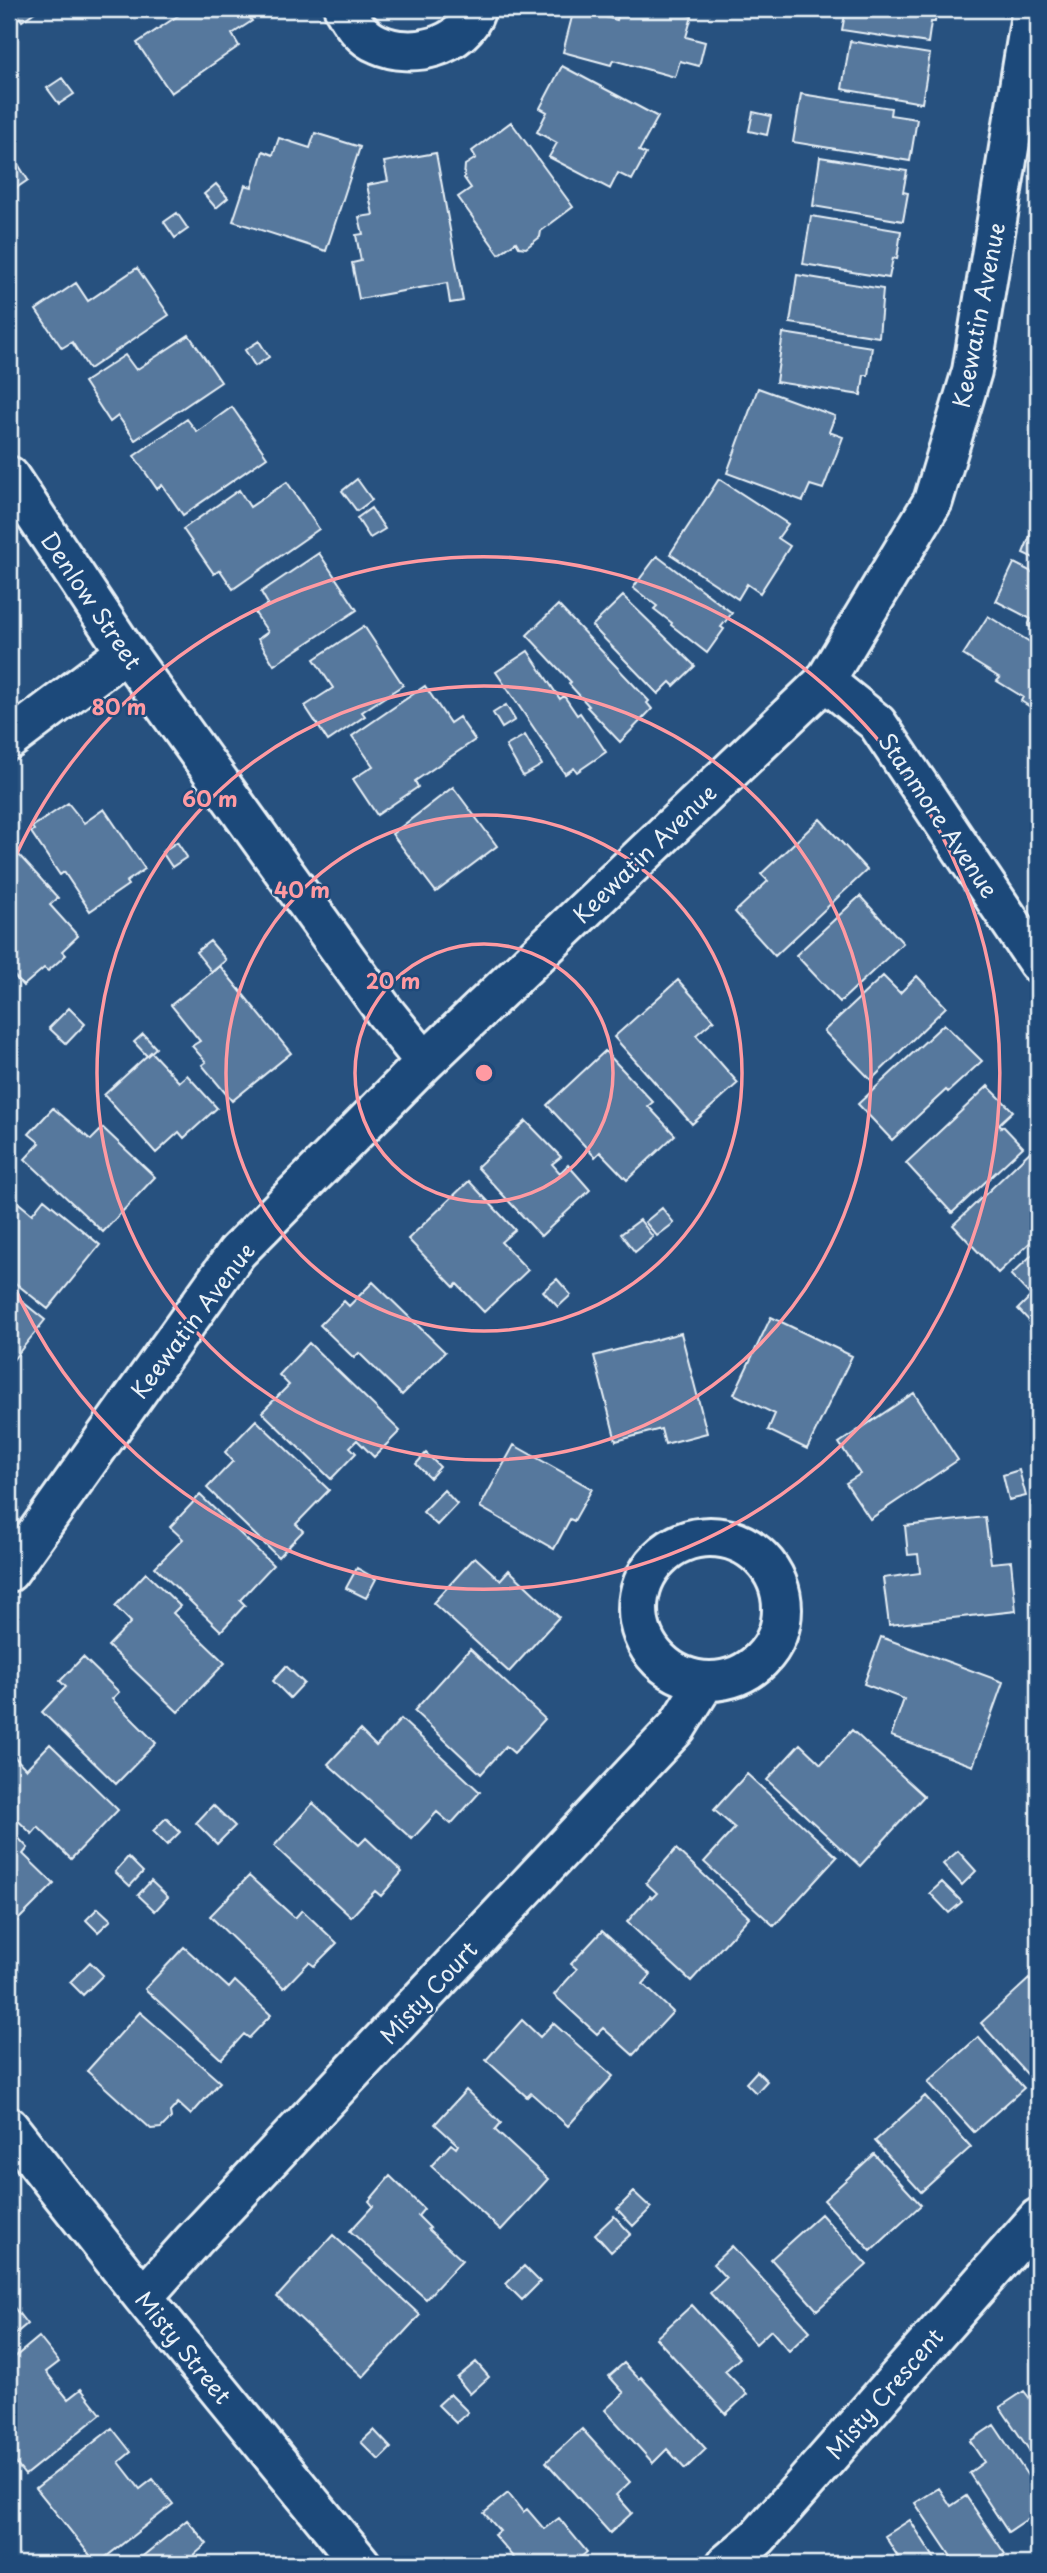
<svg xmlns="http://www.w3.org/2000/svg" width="1047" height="2573" font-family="'Playpen Sans',sans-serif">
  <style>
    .building { fill: #57789d; stroke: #e8f1f8; stroke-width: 2 }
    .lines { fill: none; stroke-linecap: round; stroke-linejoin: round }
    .minor-casing { stroke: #e8f1f8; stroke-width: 44 }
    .minor { stroke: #1f4a7a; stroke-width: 38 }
    .ring { fill: none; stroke: #ff9aa2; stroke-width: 3.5 }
    .labels { text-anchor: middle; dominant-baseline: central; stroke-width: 5; stroke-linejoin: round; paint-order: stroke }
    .street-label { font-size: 23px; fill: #e8f1f8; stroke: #1f4a7a }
    .centre { fill: #ff9aa2; stroke: #1f4a7a; stroke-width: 3.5 }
    .ring-label { font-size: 21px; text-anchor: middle; font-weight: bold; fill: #ff9aa2; stroke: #1f4a7a; stroke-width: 5; stroke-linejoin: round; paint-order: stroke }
  </style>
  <rect width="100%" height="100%" fill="#27517f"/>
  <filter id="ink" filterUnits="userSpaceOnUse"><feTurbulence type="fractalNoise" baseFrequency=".0143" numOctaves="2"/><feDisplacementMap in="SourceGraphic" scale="14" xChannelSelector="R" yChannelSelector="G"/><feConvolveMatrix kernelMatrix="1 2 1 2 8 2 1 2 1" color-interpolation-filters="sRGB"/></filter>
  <g filter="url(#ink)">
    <path class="building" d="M14,9H34L36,11L22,21Z
      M188,9H244L252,21L232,34L239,46L171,93L137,43Z
      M574,9L617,20L620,9H665L692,16L686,37L705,42L699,66L680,61L675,77L613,60L611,65L563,52Z
      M846,9H937L935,22H931L928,43L842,30Z
      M850,41L930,54L922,103L842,89Z
      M562,66L658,117L639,151L646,154L632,180L618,173L610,189L549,157L557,143L537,132L547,112L540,108Z
      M62,78L74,94L59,104L47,88Z
      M801,94L891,108L890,115L917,119L910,161L793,142Z
      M753,112L771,116L767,135L749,131Z
      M511,122L573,207L541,231L540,237L526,248L519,247L516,242L499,254L458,197L471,188L464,178L465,165L476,158L472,151Z
      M315,133L360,147L326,251L233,221L245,185L252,187L263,151L273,155L279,138L310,148Z
      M9,150L28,180L9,193Z
      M436,153L463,301L450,303L447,283L359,299L352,263L361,261L356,235L363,234L359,217L373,215L367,185L388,181L384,162Z
      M820,157L907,171L903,192L908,193L903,221L813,206Z
      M216,184L228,198L216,208L204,194Z
      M177,213L188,229L175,238L164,222Z
      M811,216L901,231L897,259L893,258L889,278L803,264Z
      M137,268L169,315L89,369L72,342L62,348L36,310L76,283L88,301Z
      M797,275L883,289L879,337L790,323Z
      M783,333L872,347L868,375H864L861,395L776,382Z
      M189,335L221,382L135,440L118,416L110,422L84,382L125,355L136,370Z
      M259,341L269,357L255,366L245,350Z
      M758,388L835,416L829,432L843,437L823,489L810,485L803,501L727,473Z
      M232,407L267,457L183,515L162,485L157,489L134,456L187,419L197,432Z
      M357,479L372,500L357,511L342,491Z
      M719,479L788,524L778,538L790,546L760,593L747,584L738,599L670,554Z
      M287,482L319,529L233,589L220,570L214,574L183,529L239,490L250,507Z
      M371,508L385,529L370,538L357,518Z
      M1038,517V560L1023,553Z
      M319,553L357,610L274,665L258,639L268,632L255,613L268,604L261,592Z
      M657,556L732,613L721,627L724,629L707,653L671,625L672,623L654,609L657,606L633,588Z
      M1014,563L1038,575V631L1028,626L1031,619L996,601Z
      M623,596L695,666L674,686L670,682L658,694L592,626Z
      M558,605L649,701L647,703L652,709L620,742L587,707L589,706L569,684L571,682L527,635Z
      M988,616L1038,647V712L1021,701L1023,697L997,681L1000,678L963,655Z
      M364,626L403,685L362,712L365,716L328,741L305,706L333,688L314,659Z
      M528,651L560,699L564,696L577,715L580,713L606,752L577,772L574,768L565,774L496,672Z
      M425,686L450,723L459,717L475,740L415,781L418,787L377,815L353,779L373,766L352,736Z
      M506,705L515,720L502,728L493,713Z
      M525,735L542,765L523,776L506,746Z
      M453,787L497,846L436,892L392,834Z
      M68,803L84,823L104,809L145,869L126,882L128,885L90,911L64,872L60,875L31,832L34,830L32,827Z
      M820,819L867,870L775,956L735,912L768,881L761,874Z
      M177,842L187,857L172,867L162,852Z
      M18,854L58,898L50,905L78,936L62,951L66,955L48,971L44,968L23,986L9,970V862Z
      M860,896L903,943L840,1002L796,955Z
      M210,941L226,960L212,972L196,952Z
      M220,966L291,1053L232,1101L202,1065L206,1062L192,1046L200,1041L171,1005Z
      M883,976L900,993L917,976L946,1007L871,1080L824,1031Z
      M678,980L714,1020L696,1035L738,1083L692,1124L614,1037Z
      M69,1008L85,1024L66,1044L49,1028Z
      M944,1024L982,1061L948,1092L946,1090L892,1140L858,1104Z
      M143,1034L156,1048L147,1056L134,1042Z
      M605,1051L653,1102L648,1106L675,1135L627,1180L600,1152L595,1157L547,1105Z
      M151,1052L179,1082L187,1075L217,1108L184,1138L179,1132L156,1153L104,1095Z
      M988,1086L1013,1111L999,1124L1001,1128L1003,1126L1023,1147L952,1213L906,1163Z
      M53,1108L91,1140L103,1128L155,1177L103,1232L25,1159L40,1143L29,1134Z
      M9,1115L17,1123L9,1132Z
      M526,1121L561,1157L552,1164L560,1173L568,1165L590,1190L541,1236L477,1167Z
      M1036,1146L1038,1148V1235L998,1273L953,1225Z
      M469,1181L515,1230L501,1242L528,1270L484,1312L457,1284L454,1287L408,1239Z
      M9,1195L32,1214L44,1199L100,1245L48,1309L9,1278Z
      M662,1208L674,1223L657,1236L645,1222Z
      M640,1220L653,1237L635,1252L621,1234Z
      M1038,1249V1323L1034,1326L1018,1309L1031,1296L1011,1275Z
      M557,1279L571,1295L558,1307L543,1291Z
      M373,1282L445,1352L402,1395L359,1353L354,1358L320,1325L344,1301L349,1306Z
      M9,1291L45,1320L9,1365Z
      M771,1317L852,1356L807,1449L768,1430L775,1414L734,1394Z
      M681,1333L707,1433L665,1444L661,1429L616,1441L594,1356Z
      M309,1343L400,1431L374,1457L357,1440L350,1447L356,1453L331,1479L262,1412L289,1385L279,1375Z
      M914,1393L958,1460L870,1519L846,1483L860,1474L839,1443Z
      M256,1420L329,1490L296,1524L303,1531L278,1557L207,1488L233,1461L225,1452Z
      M514,1445L592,1489L574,1521L570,1519L554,1549L480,1507Z
      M426,1453L440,1467L430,1478L416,1464Z
      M1019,1470L1026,1496L1009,1500L1003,1475Z
      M444,1490L457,1504L437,1525L423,1512Z
      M200,1495L273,1565L240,1600L245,1605L221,1631L155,1567L183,1539L170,1527Z
      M985,1517L991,1563L1011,1561L1016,1611L889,1625L883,1578L920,1573L918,1554L908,1555L905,1526Z
      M475,1557L500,1580L509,1570L559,1617L509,1672L433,1603Z
      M357,1568L376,1579L366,1598L346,1588Z
      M146,1573L180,1606L173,1613L225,1663L178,1712L108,1646L131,1622L115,1606Z
      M881,1637L1003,1682L973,1766L891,1736L904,1699L864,1684Z
      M470,1649L545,1719L514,1753L506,1746L481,1774L414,1711Z
      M83,1657L119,1692L112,1699L156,1743L116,1784L42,1712L66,1687L60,1681Z
      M286,1666L304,1683L290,1698L273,1681Z
      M401,1719L480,1792L451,1824L437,1812L412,1839L328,1764L360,1730L376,1746Z
      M852,1730L924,1796L860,1866L767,1780L800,1744L821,1764Z
      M50,1744L118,1810L71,1859L38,1827L32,1834L9,1812V1755L11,1753L26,1769Z
      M747,1774L837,1857L774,1926L704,1862L735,1828L714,1810Z
      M313,1803L359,1845L366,1838L402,1872L381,1896L375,1891L351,1917L274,1846Z
      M213,1805L235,1826L217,1844L196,1823Z
      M166,1818L180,1832L167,1845L153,1831Z
      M9,1828L28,1848L23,1854L54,1884L9,1929Z
      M676,1849L749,1917L691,1981L627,1922L650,1896L652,1898L657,1893L646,1883Z
      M958,1851L976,1871L962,1885L943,1864Z
      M128,1857L143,1872L130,1886L115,1872Z
      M249,1876L295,1918L302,1910L337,1943L314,1966L309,1962L284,1988L210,1916Z
      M151,1881L168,1897L155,1911L138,1895Z
      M942,1882L962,1902L949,1913L930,1893Z
      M98,1908L111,1920L98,1932L86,1920Z
      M602,1931L651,1975L643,1984L673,2012L633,2055L603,2028L597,2034L554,1995L577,1969L571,1964Z
      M184,1947L229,1988L235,1981L271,2015L249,2038L244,2034L221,2059L145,1989Z
      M90,1962L103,1975L83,1995L70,1982Z
      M1029,1979L1038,1989V2063L1027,2074L981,2023Z
      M140,2012L220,2082L191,2115L178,2103L170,2112L171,2118L161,2128L151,2129L87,2071Z
      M522,2020L540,2037L553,2023L613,2076L568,2126L531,2093L527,2097L486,2060Z
      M978,2037L1024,2088L974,2132L928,2082Z
      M757,2071L767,2081L756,2093L746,2083Z
      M466,2090L501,2123L495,2130L548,2179L501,2230L431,2166L451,2144L456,2148L458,2145L435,2124Z
      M925,2096L971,2147L921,2192L875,2141Z
      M874,2154L921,2205L871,2251L824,2200Z
      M390,2176L424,2209L418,2216L430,2228L428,2229L462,2260L426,2299L350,2231L373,2206L369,2201Z
      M634,2192L651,2208L633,2226L617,2209Z
      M821,2214L867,2265L817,2310L771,2259Z
      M614,2216L631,2234L611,2252L595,2234Z
      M333,2235L420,2315L363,2377L277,2297Z
      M732,2246L810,2331L789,2351L771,2330L756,2344L710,2293L726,2278L713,2264Z
      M524,2266L540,2282L522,2300L506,2284Z
      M9,2301L27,2324L9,2339Z
      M692,2305L740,2358L725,2371L747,2394L726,2414L656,2338Z
      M39,2337L59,2362L46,2372L68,2399L81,2389L101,2414L25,2475L9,2455V2362Z
      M476,2362L489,2377L470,2394L457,2378Z
      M624,2363L639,2379L641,2377L706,2449L685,2469L667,2449L653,2463L605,2410L624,2393L609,2376Z
      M1024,2391L1038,2409V2463L1000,2407Z
      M450,2394L468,2412L456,2423L438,2405Z
      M994,2425L1038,2491V2512L1008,2532L969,2473L984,2462L970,2441Z
      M112,2428L131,2452L119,2462L140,2489L153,2479L173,2504L97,2564L36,2488Z
      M582,2429L630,2482L616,2495L632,2513L610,2533L546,2462Z
      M374,2430L391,2448L379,2460L361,2442Z
      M939,2488L951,2506L966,2496L1005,2554L989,2564H956L915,2503Z
      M508,2493L523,2512L527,2509L544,2529L559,2518L587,2552L573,2564H519L494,2535L500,2531L484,2513Z
      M187,2520L207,2544L194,2555L202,2564H133Z
      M910,2520L938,2564H888L898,2557L885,2536Z"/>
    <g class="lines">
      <g class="minor-casing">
        <path id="minor" d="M344,9C352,23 362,38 378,44C411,59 463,48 476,9
          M9,476L126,652L384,1011L425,1062
          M825,681L877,723L1038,963
          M9,740L126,652
          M638 1609a72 72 0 1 1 144 0a72 72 0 1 1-144 0Z
          M9,1572L237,1252L425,1062L825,681L933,501L972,371L1032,9
          M9,2127L143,2297L361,2564
          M143,2297L194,2240L677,1727L705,1682
          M726,2564L758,2537L1038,2218"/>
      </g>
      <use href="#minor" class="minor"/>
    </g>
  </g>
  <g class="ring">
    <circle cx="484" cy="1073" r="129"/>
    <circle cx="484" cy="1073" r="258"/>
    <circle cx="484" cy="1073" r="387"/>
    <path d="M9 871A516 516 0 1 1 9 1275"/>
  </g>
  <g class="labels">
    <g class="street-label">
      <text transform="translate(978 315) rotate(-79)">Keewatin Avenue</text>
      <text transform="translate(92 600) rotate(56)">Denlow Street</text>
      <text transform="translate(939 815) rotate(56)">Stanmore Avenue</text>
      <text transform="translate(644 853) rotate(-44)">Keewatin Avenue</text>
      <text transform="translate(192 1320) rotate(-53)">Keewatin Avenue</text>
      <text transform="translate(428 1992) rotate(-47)">Misty Court</text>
      <text transform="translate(184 2347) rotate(51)">Misty Street</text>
      <text transform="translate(884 2393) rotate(-49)">Misty Crescent</text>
    </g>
  </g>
  <circle cx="484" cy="1073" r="10" class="centre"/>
  <g class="ring-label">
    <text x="119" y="715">80 m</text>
    <text x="210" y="807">60 m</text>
    <text x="302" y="898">40 m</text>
    <text x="393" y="989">20 m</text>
  </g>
  <rect width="1047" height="2573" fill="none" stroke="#1f4a7a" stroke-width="35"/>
  <rect x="18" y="18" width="1012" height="2538" fill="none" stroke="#e8f1f8" stroke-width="2.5" filter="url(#ink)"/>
</svg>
